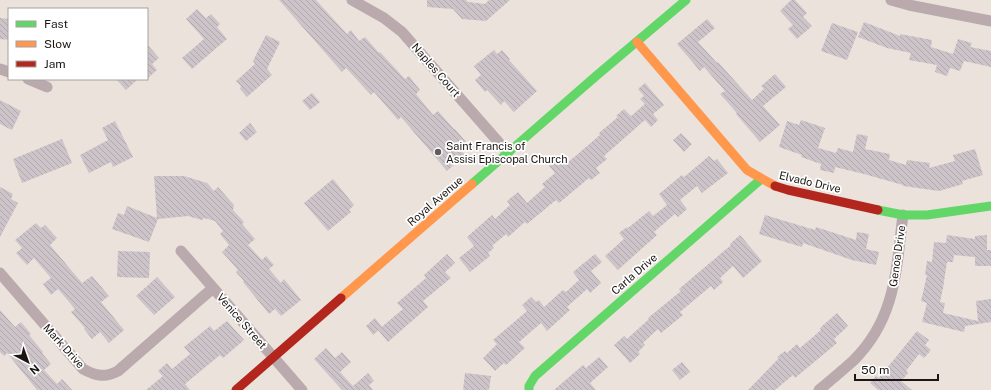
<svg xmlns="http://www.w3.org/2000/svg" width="991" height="390" font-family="'Public Sans',sans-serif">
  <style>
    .building { fill: url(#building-back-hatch) }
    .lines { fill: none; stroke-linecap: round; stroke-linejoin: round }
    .street { stroke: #baaaae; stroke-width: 11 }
    .fast { stroke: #63d668; stroke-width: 9 }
    .slow { stroke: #ff974d; stroke-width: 9 }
    .jam { stroke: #b3261e; stroke-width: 9 }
    .poi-dot { fill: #635d58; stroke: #fff; stroke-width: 1.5 }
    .labels { text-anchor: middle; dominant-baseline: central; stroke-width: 3.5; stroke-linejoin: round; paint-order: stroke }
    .street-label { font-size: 11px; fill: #1b1612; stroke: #fff }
    .poi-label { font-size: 11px; fill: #1b1612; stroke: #fff; text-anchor: start }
  </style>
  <defs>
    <pattern id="building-back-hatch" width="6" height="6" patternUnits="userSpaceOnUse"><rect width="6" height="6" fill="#cdc4ca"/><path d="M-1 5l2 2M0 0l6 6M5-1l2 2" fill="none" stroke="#afa8ac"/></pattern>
  </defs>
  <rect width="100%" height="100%" fill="#eae2db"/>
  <path class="building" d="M279,0H316L347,34L351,30L359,41L365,37L379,53L380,52L405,79L409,76L420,90L416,94L433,115L438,111L454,129H455L466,142L459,148L465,155L447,171L401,117L398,120L374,92L371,95L346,68L342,72Z
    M427,0H466L468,2L485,4L489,0H510L486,21L462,19L453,9L427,7Z
    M791,0H795L807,13L803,17L812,26L797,39L788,29L793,25L780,11Z
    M197,9L206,18L211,14L220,24L217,27L227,39L192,69L182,58L204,39L186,19Z
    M0,18L9,19V40L0,39Z
    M707,19L715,28L698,42L717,63L718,62L752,100L764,89L761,86L775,74L786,87L763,106L780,125L760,142L736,114L737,113L720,94L725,91L704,67L700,71L677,44Z
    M864,22L900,36V34L932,40L931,47L953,54L958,39L972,43L970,47L991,51V67L964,61L960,71L950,68L947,76L935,72L937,65L909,60L911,53L887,48L858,37Z
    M832,23L858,32L847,60L821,51Z
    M266,35L280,42L267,69L272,75L247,97L240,89L241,86L236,81L255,64L253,61Z
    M147,44L159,58L152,64L157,70L147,79Z
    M494,50L497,54L502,50L510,59L509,60L537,91L514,112L504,101L501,105L487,90L485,92L475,80L481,75L474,66Z
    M116,79H138L126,90Z
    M645,83L664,105L653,114L658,120L651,127L645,120L604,156L607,159L596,168L600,173L591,180L589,178L559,203L556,200L527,224L525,222L508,237L506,234L492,246L494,248L488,253L490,256L470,272L459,258L474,246L467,237L492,215L495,219L510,205L507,201L518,192L527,203L545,187L542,184L555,173L549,166L560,157L566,164L600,135L599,133L618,117L616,116L624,109L631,116L645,104L640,99L644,96L638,89Z
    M312,93L320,102L310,110L302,101Z
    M0,100L21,111L12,130L0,124Z
    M801,120L825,128L818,148L836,153L838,148L853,152L857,134L868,136L865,149L890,154L889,160L906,165L907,160L930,163L929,168L955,161L953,155L975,149L983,175L962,181L963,184L939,191L903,186V185L864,174L835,167L834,173L820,170L821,164L801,157L802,155L779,147L787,121L799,125Z
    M115,121L133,157L113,167L111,162L89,173L80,155L108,140L102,128Z
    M250,123L257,132L246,141L239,133Z
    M681,133L692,144L684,152L673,140Z
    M62,139L72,163L22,183L13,159Z
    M709,156L714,161L717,159L728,173L702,193L697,186L680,200L687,209L678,217L675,214L654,232L657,235L618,270L605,256L624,239L619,233L627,227L628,228L649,211L653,216L667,205L659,194L682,175L684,177Z
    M154,176H184L207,183L214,191L218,187L234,205L233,210L244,222L242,224L255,239L248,245L262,260L266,256L274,265L269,269L281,283L284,279L301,300L281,316L275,309L269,314L243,282L244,281L236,272L238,270L222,252L229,245L220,234L223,231L215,221L204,218L202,220L188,216L158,219L149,242L112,229L118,213L124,215L127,206L157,218Z
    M333,179L354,205L349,210L351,212L328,231L304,203Z
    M0,187L13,194L11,199L18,203L0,237Z
    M765,215L815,230L816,227L856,240L857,232L869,234L866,249L879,252L876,265L852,260L803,243L802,247L759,234Z
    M36,223L41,228L45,225L57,238L50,245L82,283L92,276L109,296L101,302L124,330L109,343L100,332L92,339L84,329L85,328L71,312L75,309L58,289L51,295L43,284L51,278L34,258L27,265L16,253L22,248L15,240Z
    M740,235L762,261L743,278L733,266L720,278L723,282L714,290L711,286L680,312L683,315L661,333L658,329L643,343L645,345L638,352L640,354L630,363L614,345L624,336L627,339L649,319L648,318L681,291L679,289L731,245L730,244Z
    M947,235L975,239V236L987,235V250H991V266H975V257L954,255L953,262H947L943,288L940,302L945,303L943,313L978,321L976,301L991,299V322L965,326L964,332L922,322L927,303L921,301L927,275H925L927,261L932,262L934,242L946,243Z
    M118,251L150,252L149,278L117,277Z
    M447,254L455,263L445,272L451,278L423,301L428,307L388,342L378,330L403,309L397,303L426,278L424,275Z
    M595,254L602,262L591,271L601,283L590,293L587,289L567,307L570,310L547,331L541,323L519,342L525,348L506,365L504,363L495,371L483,358L497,344L493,340L527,311L522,305L531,297L536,302L539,300L544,307L563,290L566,292L579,280L573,272Z
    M157,277L175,297L154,315L136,296Z
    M0,310L15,327L21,322L31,334L29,335L43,352L42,353L51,364L44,370L57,384L62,379L72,390H37L7,353L4,356L0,352Z
    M837,313L848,326L834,339L837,343L824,354L795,378L793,375L775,390H748L779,358L777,357L785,351L787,353L797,344L800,348L821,330L820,328Z
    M375,318L382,327L373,335L366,326Z
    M227,321L244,340L223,358L220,355L185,384L190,390H146L163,376L158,371L167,363L172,369L190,354L184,347L210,326L214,331Z
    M917,331L929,340L925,345L931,350L924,358L919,354L906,371L908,373L901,381L912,390H878L870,383L876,376L879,378Z
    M326,348L335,358L342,352L351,362L340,372L353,386L368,373L374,381L369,385L373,390H342L314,359Z
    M599,357L608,367L590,383L596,390H554L583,365L586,368Z
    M682,362L690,372L680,380L672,370Z
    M465,373L491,376L489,390H463Z"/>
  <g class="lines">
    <path class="street" d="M352,0L384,18L402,32L508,153
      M891,0L909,5L991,21
      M0,69L9,72
      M28,79L47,87
      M181,251L302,390
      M0,273L83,369C96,376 105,378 118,371L213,288
      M819,390C831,380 843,370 854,360C896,318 896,270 903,215"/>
    <path class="fast" d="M472,184L596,76L686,0
      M878,210L903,215H927L991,206
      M529,390V386L535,376L760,180"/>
    <path class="slow" d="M637,42L747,170L775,186
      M341,298L472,184"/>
    <path class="jam" d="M775,186L788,190L878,210
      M236,390L341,298"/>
  </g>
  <circle class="poi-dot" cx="438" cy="152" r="4"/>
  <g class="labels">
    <g class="street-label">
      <text transform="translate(436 70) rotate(49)">Naples Court</text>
      <text transform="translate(810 182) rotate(13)">Elvado Drive</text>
      <text transform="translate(435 201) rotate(-41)">Royal Avenue</text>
      <text transform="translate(897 256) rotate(-82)">Genoa Drive</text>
      <text transform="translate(634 274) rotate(-41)">Carla Drive</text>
      <text transform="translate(242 321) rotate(49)">Venice Street</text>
      <text transform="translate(64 346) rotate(48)">Mark Drive</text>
    </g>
    <g class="poi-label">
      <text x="446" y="146">Saint Francis of<tspan x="446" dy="13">Assisi Episcopal Church</tspan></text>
    </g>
  </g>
  <rect x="8" y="8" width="140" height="72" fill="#ffffff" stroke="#a4a2a0"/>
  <rect x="16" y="21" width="20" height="6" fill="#63d668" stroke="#a4a2a0"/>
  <text x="44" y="28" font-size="12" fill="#1b1612">Fast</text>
  <rect x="16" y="41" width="20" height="6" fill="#ff974d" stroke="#a4a2a0"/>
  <text x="44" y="48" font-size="12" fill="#1b1612">Slow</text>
  <rect x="16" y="61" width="20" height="6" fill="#b3261e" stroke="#a4a2a0"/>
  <text x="44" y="68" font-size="12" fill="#1b1612">Jam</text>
  <g transform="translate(28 362) rotate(139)" stroke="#ffffff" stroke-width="3" paint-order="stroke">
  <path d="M0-3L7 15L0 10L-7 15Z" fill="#1b1612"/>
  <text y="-6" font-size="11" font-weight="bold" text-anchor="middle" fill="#1b1612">N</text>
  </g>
  <path d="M855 374v6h83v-6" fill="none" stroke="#1b1612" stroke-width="2"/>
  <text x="861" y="374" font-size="12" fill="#1b1612" stroke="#ffffff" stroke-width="3" paint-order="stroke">50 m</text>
</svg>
